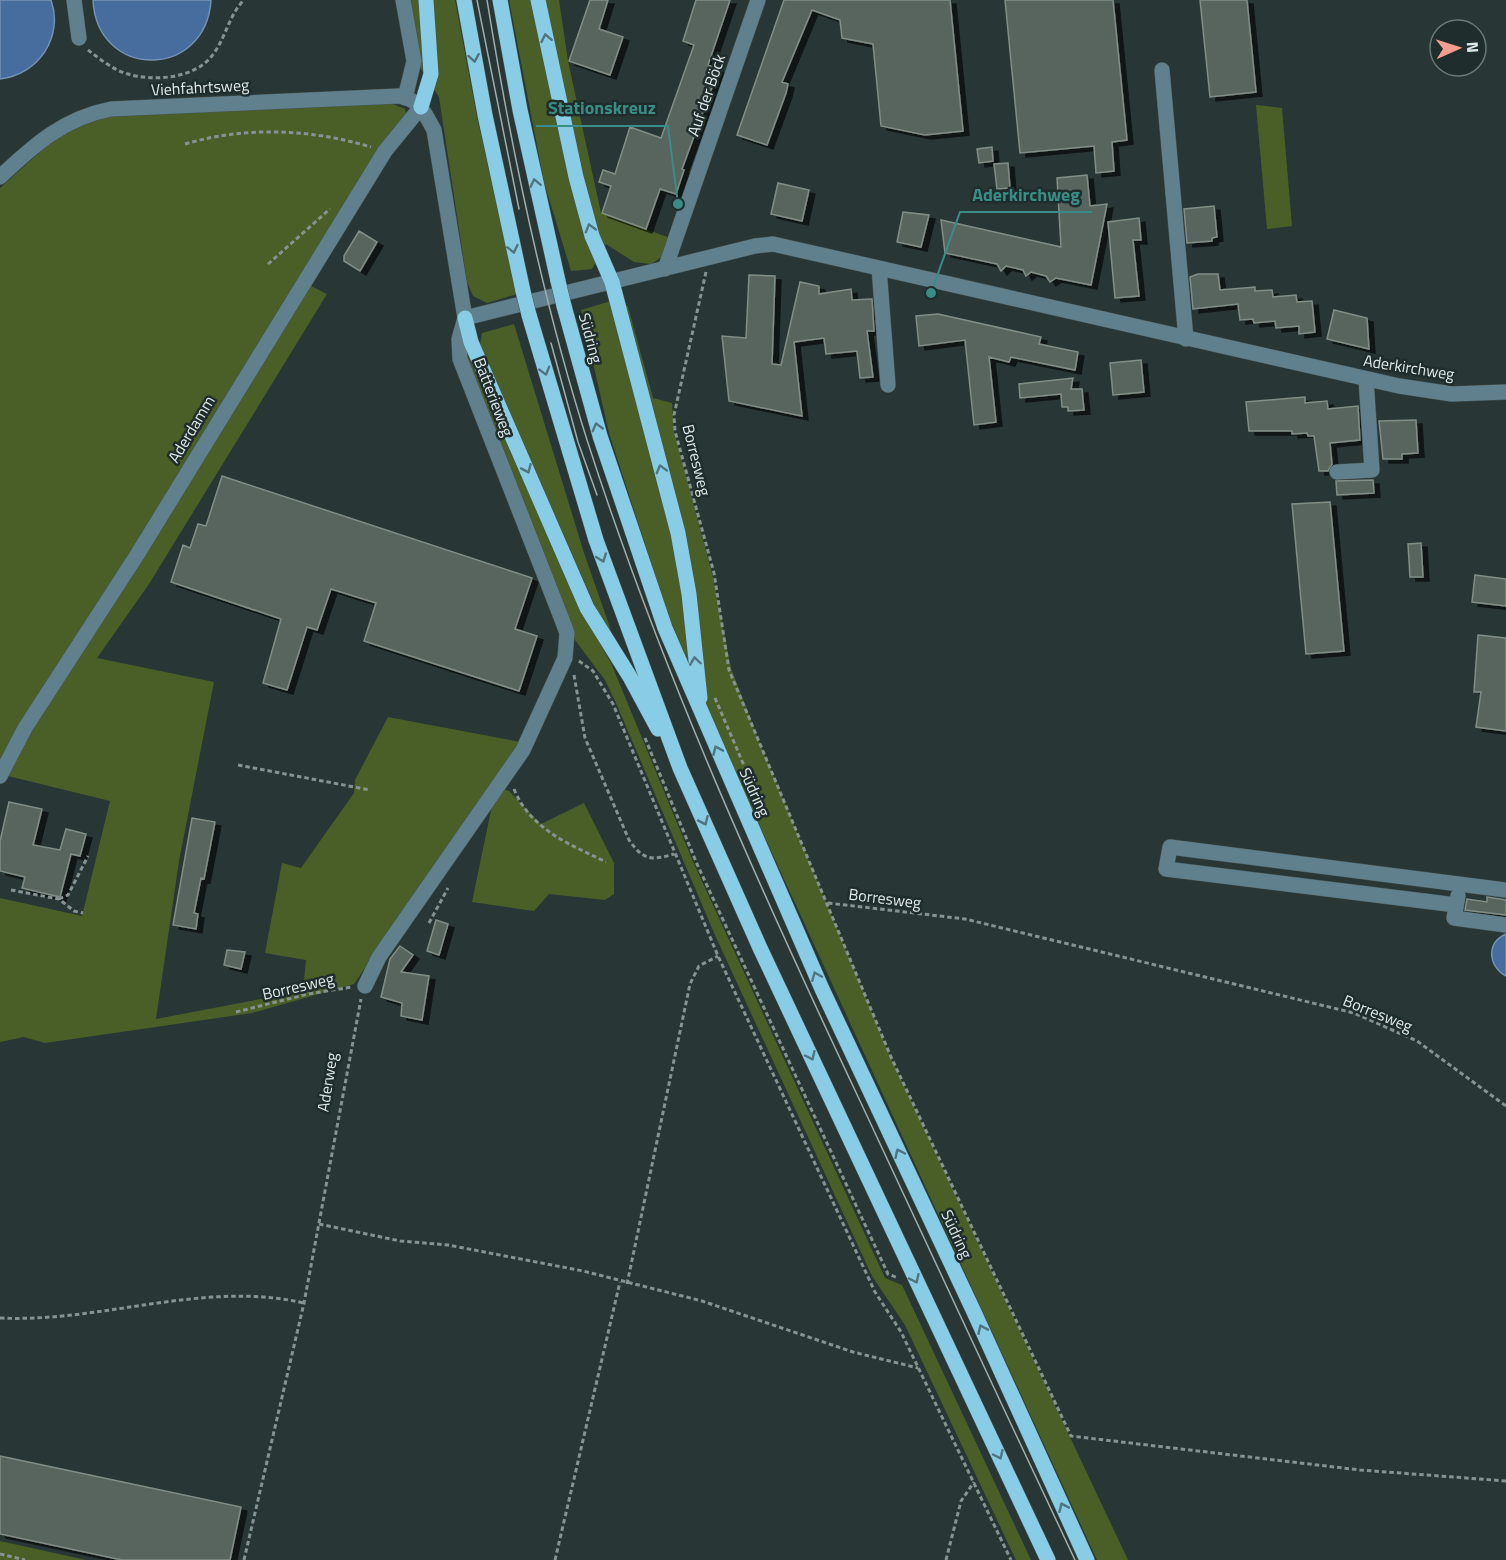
<svg xmlns="http://www.w3.org/2000/svg" width="1506" height="1560" font-family="'Titillium Web',sans-serif">
  <style>
    .green { fill: #4a5f27 }
    .water { fill: #476c9e; stroke: #7591b4; stroke-width: 1.5 }
    .building { fill: #59655e; stroke: #808e86; stroke-width: 1.5; filter: url(#shadow) }
    .lines { fill: none; stroke-linecap: round; stroke-linejoin: round }
    .minor-casing { stroke: #455352; stroke-width: 16 }
    .major-casing { stroke: #455352; stroke-width: 16 }
    .path { stroke: #879393; stroke-width: 3; stroke-dasharray: 4.5 3; stroke-linecap: butt }
    .minor { stroke: #61808d; stroke-width: 15 }
    .major { stroke: #89cce6; stroke-width: 15 }
    .tram { stroke: #a1acab; stroke-width: 1.5 }
    .major-bridge-casing { stroke: #455352; stroke-width: 16; stroke-linecap: butt }
    .major-bridge { stroke: #89cce6; stroke-width: 15 }
    .oneway { stroke: #4f7580 }
    .labels { text-anchor: middle; dominant-baseline: central; stroke-width: 5; stroke-linejoin: round; paint-order: stroke }
    .street-label { font-size: 16px; fill: #dfe8e8; stroke: #1f2d2c }
    .leader { fill: none; stroke: #398d86; stroke-width: 2 }
    .callout-dot { fill: #398d86; stroke: #1f2d2c; stroke-width: 2 }
    .callout-label { font-size: 18px; text-anchor: middle; font-weight: bold; fill: #398d86; stroke: #1f2d2c; stroke-width: 5; stroke-linejoin: round; paint-order: stroke }
  </style>
  <defs>
    <filter id="shadow"><feDropShadow dx="6" dy="4" stdDeviation="0" flood-color="#0009"/></filter>
  </defs>
  <rect width="100%" height="100%" fill="#283736"/>
  <path class="green" d="M406,0H455L477,117L517,294L487,303L473,296L467,282L439,97L416,61Z
    M509,0H559L568,61L601,213L670,238L666,254L651,264L634,262L606,244L592,269L571,271L544,182Z
    M390,103L405,109L407,116L0,767V188L60,134L99,117Z
    M1256,105L1282,108L1292,226L1267,229Z
    M307,284L327,294L149,584L97,658L214,682L179,861L156,1019L303,991L306,960L265,953L282,863L301,868L354,793L355,780L388,717L520,742L354,984L252,1013L45,1043L24,1037L0,1042V898L82,916L110,801L4,775L79,657Z
    M621,298L628,307L653,398L672,403L674,432L712,573L731,668L757,736L891,1058L1128,1560H1097L709,716L666,609L609,433L581,310Z
    M514,324L584,553L615,642L599,615L480,345L482,333Z
    M464,347L580,608L611,663L694,864L885,1278L902,1285L1031,1560H1016L905,1325L872,1276L715,935L616,703L605,680L575,640L480,402Z
    M502,789L509,791L541,824L584,803L614,863V894L605,900L549,894L534,911L472,902L494,796Z
    M0,1541L86,1560H0Z"/>
  <path class="water" d="M0,0H51C64,37 38,75 0,79Z
    M93,0H211C206,80 97,80 93,0Z
    M1506,934V976C1488,966 1486,943 1506,934Z"/>
  <path class="building" d="M590,0H608L599,29L623,37L610,75L569,61Z
    M696,0H730L708,65L718,69V71L682,169L684,170L676,194L660,189L646,229L602,213L611,186L599,182L603,170L615,174L630,127L661,138L694,45L683,41Z
    M784,0H950L963,131L925,135L881,126L873,44L842,38L840,20L812,10L782,82L788,84L786,93L767,145L737,135Z
    M1005,0H1113L1127,140L1112,142L1114,171L1096,173L1094,146L1020,153Z
    M1200,0H1247L1256,92L1210,97Z
    M992,147L993,161L979,163L977,149Z
    M1008,163L1010,188L997,189L994,164Z
    M1087,175L1090,206L1107,204L1091,285L1056,278L1050,282L1046,276L1031,272L1026,276L1023,270L1006,266L1001,271L997,264L945,253L941,220L1061,247L1057,178Z
    M778,183L809,190L802,221L771,214Z
    M1214,206L1217,237L1212,238V241L1187,243L1184,209Z
    M903,212L929,215L921,247L897,242Z
    M1139,218L1141,240H1133L1139,296L1115,298L1108,222Z
    M359,231L377,242L360,271L344,261V256Z
    M1198,274H1218L1220,290L1255,287V291L1272,290L1273,297L1296,295L1297,302L1312,301L1315,332L1299,334V326L1276,328L1275,321L1254,323L1253,319L1240,320L1238,304L1193,309L1190,277Z
    M749,275L775,276L772,364L781,365L800,282L819,286V294L851,289L852,300L872,299L874,331H867L873,377L860,378L857,351L826,354L824,338L794,342L802,416L729,401L722,336L746,338Z
    M1334,310L1367,318L1369,349L1327,339Z
    M938,314L1041,337L1039,344L1078,352L1075,370L1011,357L1009,362L989,357L996,422L974,425L965,340L919,346L916,316Z
    M1141,360L1144,392L1113,395L1110,363Z
    M1073,378L1071,389H1082L1084,410L1068,411V407H1062L1061,394L1020,398L1019,384Z
    M1305,397V403L1327,401L1328,409L1358,406L1360,440L1330,443L1332,464L1328,471H1319L1314,436H1308L1307,433L1292,434V431H1249L1246,402Z
    M1416,420L1418,453L1402,454V459H1383L1379,421Z
    M222,476L532,578L515,629L537,636L519,691L364,641L376,603L331,589L317,630L307,627L287,690L263,683L281,619L171,582L183,545L190,548L198,524L206,526Z
    M1373,480L1374,493L1337,495L1336,481Z
    M1330,502L1344,651L1306,654L1292,504Z
    M1421,543L1423,577H1410L1408,544Z
    M1475,575L1506,579V606L1472,602Z
    M1478,635L1506,638V731L1476,727L1481,692H1474Z
    M9,802L42,809L33,845L60,850L66,829L86,834L80,856L71,854L60,897L22,888L25,877L0,871V841Z
    M192,818L215,822L204,879L201,878L194,913L198,914L196,929L173,925Z
    M1487,897L1506,900V915L1465,910L1467,899L1487,902Z
    M436,920L448,924L439,955L427,951Z
    M400,946L413,955L401,972L429,976L422,1020L401,1016L402,1003L381,997L390,959Z
    M227,950L245,952L241,969L224,965Z
    M0,1456L241,1507L230,1560H122L0,1534Z"/>
  <g class="lines">
    <g class="minor-casing">
      <path id="minor" d="M74,0L79,38
        M403,0L414,61L405,98
        M1162,70L1186,339
        M0,177C34,145 64,118 111,109L399,96C420,100 424,112 434,130L465,318L459,339L460,359L561,617L567,633L565,658L523,750L379,957L365,986
        M879,268L888,385
        M665,269L758,0
        M465,318L755,246L773,244L1399,386L1452,394L1506,392
        M1337,472L1372,470L1366,379
        M0,776L25,728L137,555L385,151L421,107
        M1458,896L1454,918L1506,925
        M1456,905L1166,869L1170,847L1506,890"/>
    </g>
    <g class="major-casing">
      <path id="major" d="M464,0L485,115L523,291
        M500,0L520,110L558,281
        M538,0L576,177L592,236L612,282L678,533L689,594L700,698
        M421,107L431,74L426,0
        M564,306L600,436L665,628L822,989L974,1312L1087,1560
        M529,315L596,540L680,768L760,948L1048,1560
        M465,318L471,342L587,608L630,677L658,729"/>
    </g>
    <path class="path" d="M88,50C100,59 113,70 128,74C154,82 194,78 211,57C226,39 228,16 244,0
      M185,144C246,126 311,129 371,147
      M268,264L330,209
      M706,272L674,415L675,431L714,573L729,670L891,1057L1071,1436L1360,1470L1506,1481
      M579,661L593,671L613,704L718,956L875,1292L901,1332L1011,1560
      M574,675L585,738L629,840C643,860 651,861 674,854
      M715,698L761,805
      M645,738L697,864L888,1274L898,1278
      M238,765L370,790
      M514,789C530,829 569,844 606,862
      M11,890L59,899L74,911L83,913
      M59,899L68,895L88,856
      M828,903L965,919L1354,1013L1417,1041L1506,1106
      M429,923L448,888
      M236,1012L308,994L352,987
      M319,1224L400,1241L448,1245L583,1271L702,1301L853,1352L918,1368
      M627,1284L690,984L699,966L718,956
      M0,1318C101,1323 204,1280 304,1303
      M0,1554L25,1560
      M244,1560L304,1303L361,999
      M555,1560L620,1282
      M946,1560L961,1501L974,1482"/>
    <use href="#minor" class="minor"/>
    <use href="#major" class="major"/>
    <path class="tram" d="M477,0L519,209
      M487,0C511,148 542,299 588,443C661,670 759,887 861,1103C932,1255 1003,1408 1075,1560
      M551,343L578,442L597,495"/>
    <g class="major-bridge-casing">
      <path id="major-bridge" d="M558,281L564,306
        M523,291L529,315"/>
    </g>
    <use href="#major-bridge" class="major-bridge"/>
  </g>
  <defs><path id="oneway-chevron" d="M-2-3.5L2.5 0L-2 3.5" fill="none" stroke-width="1.6" stroke-linecap="round" stroke-linejoin="round" transform="scale(1.5)"/></defs>
  <g class="oneway">
    <use href="#oneway-chevron" transform="translate(546 38) rotate(-102)"/>
    <use href="#oneway-chevron" transform="translate(474 58) rotate(80)"/>
    <use href="#oneway-chevron" transform="translate(535 183) rotate(-102)"/>
    <use href="#oneway-chevron" transform="translate(590 228) rotate(-106)"/>
    <use href="#oneway-chevron" transform="translate(513 249) rotate(78)"/>
    <use href="#oneway-chevron" transform="translate(545 371) rotate(74)"/>
    <use href="#oneway-chevron" transform="translate(597 427) rotate(-105)"/>
    <use href="#oneway-chevron" transform="translate(527 469) rotate(66)"/>
    <use href="#oneway-chevron" transform="translate(661 469) rotate(-105)"/>
    <use href="#oneway-chevron" transform="translate(602 558) rotate(70)"/>
    <use href="#oneway-chevron" transform="translate(695 661) rotate(-98)"/>
    <use href="#oneway-chevron" transform="translate(717 750) rotate(-114)"/>
    <use href="#oneway-chevron" transform="translate(704 821) rotate(66)"/>
    <use href="#oneway-chevron" transform="translate(816 976) rotate(-113)"/>
    <use href="#oneway-chevron" transform="translate(811 1056) rotate(65)"/>
    <use href="#oneway-chevron" transform="translate(899 1153) rotate(-115)"/>
    <use href="#oneway-chevron" transform="translate(915 1279) rotate(65)"/>
    <use href="#oneway-chevron" transform="translate(982 1329) rotate(-114)"/>
    <use href="#oneway-chevron" transform="translate(999 1455) rotate(65)"/>
    <use href="#oneway-chevron" transform="translate(1063 1507) rotate(-114)"/>
  </g>
  <g class="labels">
    <g class="street-label">
      <text transform="translate(200 87) rotate(-3)">Viehfahrtsweg</text>
      <text transform="translate(706 95) rotate(-71)">Auf der Böck</text>
      <text transform="translate(591 338) rotate(75)">Südring</text>
      <text transform="translate(1409 367) rotate(9)">Aderkirchweg</text>
      <text transform="translate(494 397) rotate(69)">Batterieweg</text>
      <text transform="translate(191 429) rotate(-59)">Aderdamm</text>
      <text transform="translate(697 460) rotate(76)">Borresweg</text>
      <text transform="translate(755 792) rotate(66)">Südring</text>
      <text transform="translate(885 898) rotate(7)">Borresweg</text>
      <text transform="translate(298 986) rotate(-13)">Borresweg</text>
      <text transform="translate(1378 1013) rotate(22)">Borresweg</text>
      <text transform="translate(327 1082) rotate(-81)">Aderweg</text>
      <text transform="translate(957 1234) rotate(65)">Südring</text>
    </g>
  </g>
  <path class="leader" d="M678 204L668 126H536M931 293L960 212H1092"/>
  <g class="callout-dot">
    <circle cx="678" cy="204" r="6"/>
    <circle cx="931" cy="293" r="6"/>
  </g>
  <g class="callout-label">
    <text x="602" y="114">Stationskreuz</text>
    <text x="1026" y="201">Aderkirchweg</text>
  </g>
  <g transform="translate(1458 48) rotate(87)"><circle r="28" fill="#1f2d2c" stroke="#6c7877" stroke-width="1.5"/>
  <path d="M0-4.5L10 22L0 15L-10 22Z" fill="#f59d8f"/>
  <text y="-9" font-size="16" font-weight="bold" text-anchor="middle" fill="#dfe8e8">N</text>
  </g>
</svg>
